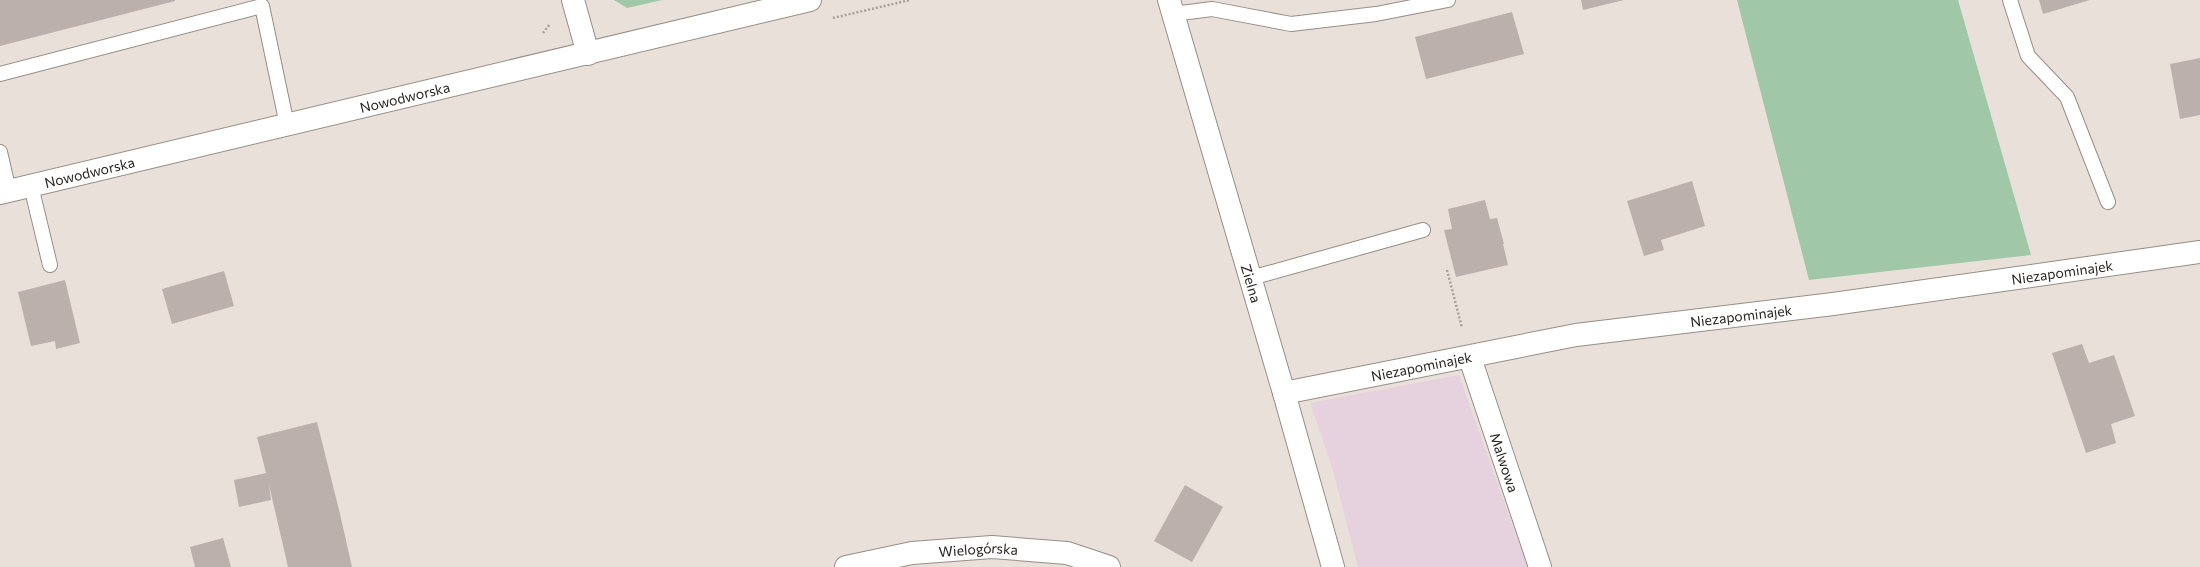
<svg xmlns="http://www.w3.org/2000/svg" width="2200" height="567" font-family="Commissioner,sans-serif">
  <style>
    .industrial { fill: #e6d1de }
    .green { fill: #a0c7a7 }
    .building { fill: #bbb0ac }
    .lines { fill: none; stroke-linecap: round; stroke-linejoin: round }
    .lane-casing { stroke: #968e87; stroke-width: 16 }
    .street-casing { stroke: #968e87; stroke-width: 24 }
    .secondary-casing { stroke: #968e87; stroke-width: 24 }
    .path { stroke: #a7a09a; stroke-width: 2.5; stroke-dasharray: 2 2; stroke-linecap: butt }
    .lane { stroke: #fff; stroke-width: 14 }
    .street { stroke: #fff; stroke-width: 22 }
    .secondary { stroke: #fff; stroke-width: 22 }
    .labels { text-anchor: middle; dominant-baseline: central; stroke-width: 3; stroke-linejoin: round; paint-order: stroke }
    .street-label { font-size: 14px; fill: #272421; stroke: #f6ede6 }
  </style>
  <rect width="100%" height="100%" fill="#e9e0d9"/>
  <path class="industrial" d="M1459,375L1527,567H1358L1332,467L1310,403Z"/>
  <path class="green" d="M614,0H662L627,8Z
    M1737,0H1958L2031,255L1809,280Z"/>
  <path class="building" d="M0,0H175V1L0,46Z
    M1581,0H1624L1583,10Z
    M2039,0H2090L2043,14Z
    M1512,12L1524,54L1426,79L1415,37Z
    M2200,58V115L2180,119L2170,64Z
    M1692,181L1705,226L1661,240L1664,250L1644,256L1627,201Z
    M1485,200L1490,219L1497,218L1504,244H1503L1508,265L1456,277L1444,230L1452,229L1448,209Z
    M224,271L234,306L172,324L162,289Z
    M65,280L80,343L56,349L55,341L31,346L18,292Z
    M2082,344L2089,363L2114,355L2135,416L2111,424L2116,443L2086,453L2052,353Z
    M317,422L340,514L352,567H288L269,485L271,500L239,507L234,480L266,473L257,437Z
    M1185,485L1223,507L1192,562L1154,541Z
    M223,538L231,567H195L190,547Z"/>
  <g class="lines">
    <g class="lane-casing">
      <path id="lane" d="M2010,0L2028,56L2067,97L2108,202
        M1173,14L1212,9L1291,24L1376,14L1448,0
        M0,74L262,6L287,125
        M0,152L9,191
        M31,186L50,265
        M1251,278L1423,230"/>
    </g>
    <g class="street-casing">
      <g id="street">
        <path d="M573,0L588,54"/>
        <path id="s1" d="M1169,0L1284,393L1333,567"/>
        <path id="s2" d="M1470,358L1540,567"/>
        <path id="s3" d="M1284,393L1576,335L1833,304L2200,252"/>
        <path id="s4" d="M846,567L912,553L992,547L1067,553L1109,567"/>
      </g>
    </g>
    <g class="secondary-casing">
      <g id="secondary">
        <path id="s5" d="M0,193L810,0"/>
      </g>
    </g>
    <path class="path" d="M833,18L910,0
      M543,33L550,24
      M1447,270L1462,328"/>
    <use href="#lane" class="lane"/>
    <use href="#street" class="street"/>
    <use href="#secondary" class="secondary"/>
  </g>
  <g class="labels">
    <g class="street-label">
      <text stroke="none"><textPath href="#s5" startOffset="416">Nowodworska</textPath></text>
      <text stroke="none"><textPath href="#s5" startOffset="92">Nowodworska</textPath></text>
      <text stroke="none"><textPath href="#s3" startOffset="788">Niezapominajek</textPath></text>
      <text stroke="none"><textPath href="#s1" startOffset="295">Zielna</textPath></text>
      <text stroke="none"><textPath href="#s3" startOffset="464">Niezapominajek</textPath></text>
      <text stroke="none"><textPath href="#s3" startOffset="140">Niezapominajek</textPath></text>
      <text stroke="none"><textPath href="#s2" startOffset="110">Malwowa</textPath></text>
      <text stroke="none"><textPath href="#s4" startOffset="134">Wielogórska</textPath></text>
    </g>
  </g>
</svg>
